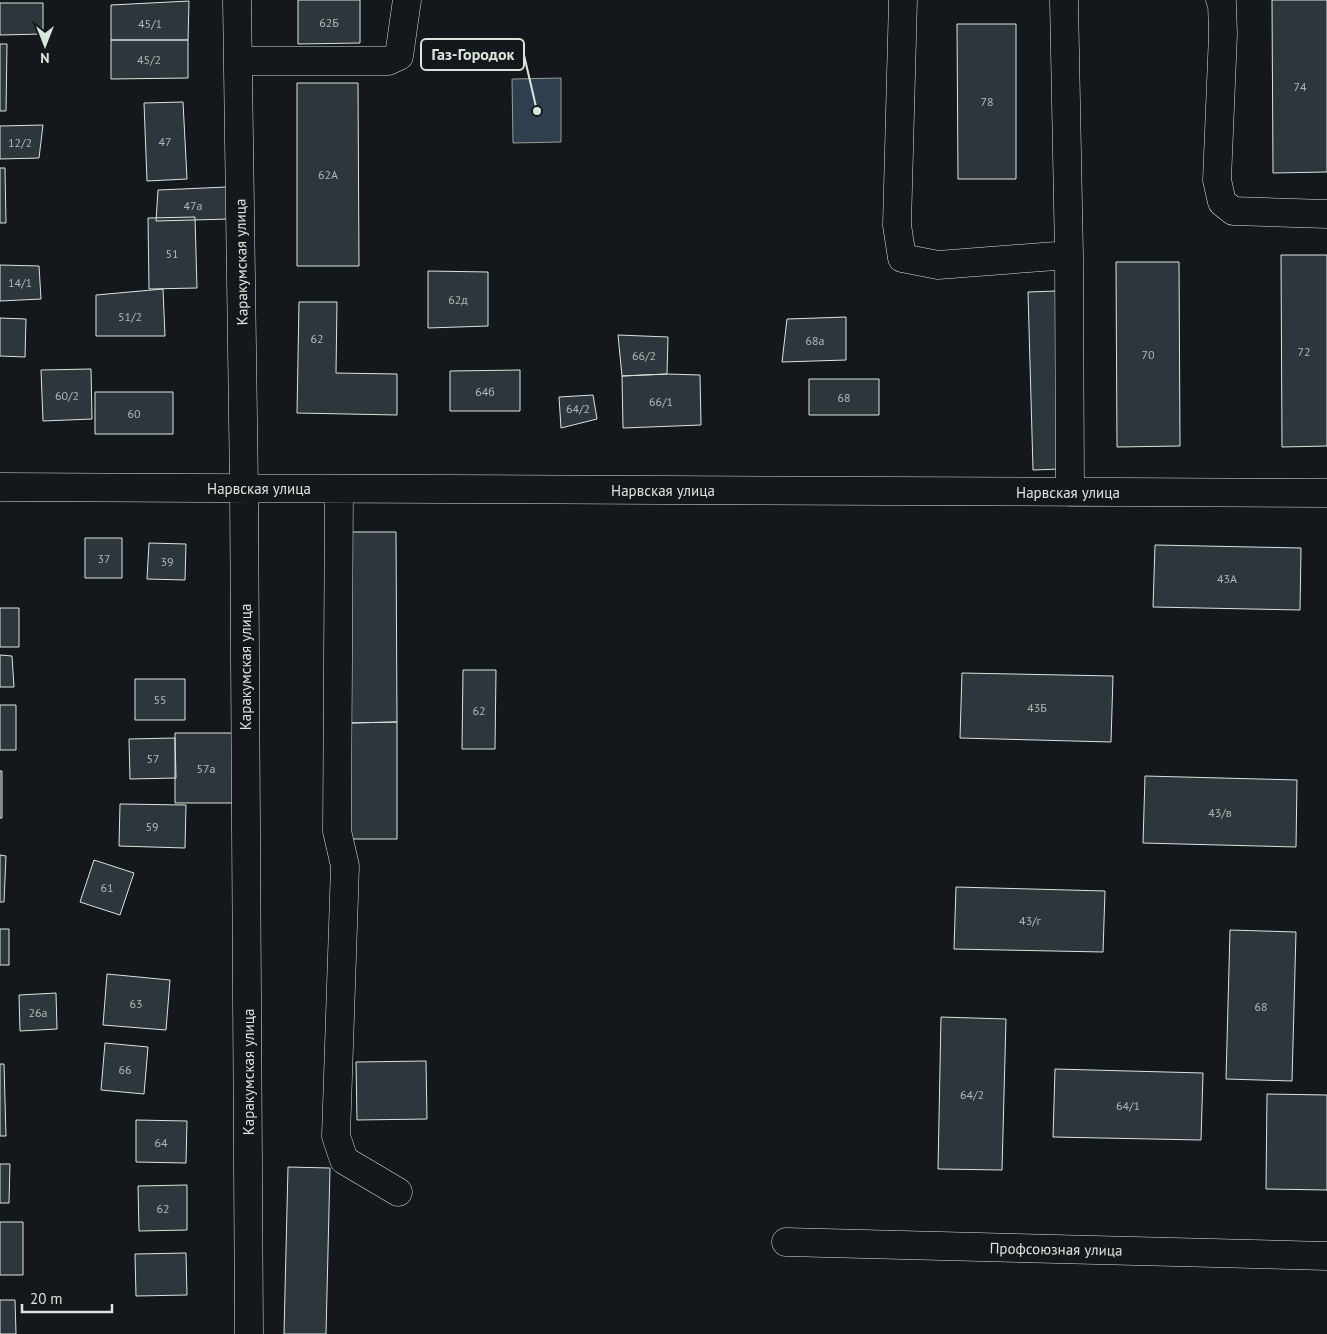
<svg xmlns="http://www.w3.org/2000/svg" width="1327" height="1334" font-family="'PT Sans',sans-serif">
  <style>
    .water { fill: #2f3f4d; stroke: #939e99 }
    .building { fill: #2c363c; stroke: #d8e6dc }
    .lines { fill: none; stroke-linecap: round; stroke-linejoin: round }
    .minor-casing { stroke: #d8e6dc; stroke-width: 29 }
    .minor { stroke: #14181c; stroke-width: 28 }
    .labels { text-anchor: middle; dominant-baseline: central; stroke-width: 4; stroke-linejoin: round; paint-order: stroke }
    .number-label { font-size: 12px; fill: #adbab4 }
    .street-label { font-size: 15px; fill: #d8e6dc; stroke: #14181c }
    .leader { fill: none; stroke: #d8e6dc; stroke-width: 2 }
    .callout-dot { fill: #d8e6dc; stroke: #14181c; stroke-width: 2 }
    .callout { fill: #14181c; stroke: #d8e6dc; stroke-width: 2 }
    .callout-label { font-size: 16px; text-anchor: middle; font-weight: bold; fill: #d8e6dc }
  </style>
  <rect width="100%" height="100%" fill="#14181c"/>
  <path class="water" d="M561,78V142L513,143L512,79Z"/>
  <path class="building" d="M298,0H360V43L298,44Z
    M1272,0H1327V172L1273,173Z
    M189,1L188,40H111V5Z
    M0,3H43V34L0,35Z
    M957,24H1016V179H958Z
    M111,40H188V78L111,79Z
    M0,44H7L6,111H0Z
    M297,83H358L359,266H297Z
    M183,102L187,179L147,181L144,103Z
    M43,125L39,158L0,159V126Z
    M0,168H5L6,223H0Z
    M227,187L230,219L156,221L158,190Z
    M195,217L197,288L149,289L148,218Z
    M1281,255H1327V446L1282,447Z
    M1116,262H1179L1180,446L1117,447Z
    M0,265L39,266L41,299L0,301Z
    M428,271L488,272V326L428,328Z
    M163,289L165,336H96V295Z
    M1056,291L1061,469L1033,470L1028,292Z
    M299,302H337L336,373L397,374V415L297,413Z
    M846,317V360L782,362L787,319Z
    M0,318L26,319L25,357L0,356Z
    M618,335L668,337L667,374L622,376Z
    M91,369L92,419L43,421L41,370Z
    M520,370V411H450V371Z
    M667,374L700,375L701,425L623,428L622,376Z
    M809,379H879V415H809Z
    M95,392H173V434H95Z
    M593,395L597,419L561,428L559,397Z
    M347,532H396L397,722L349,723Z
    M85,538H122V578H85Z
    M149,543L186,544L185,580L147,579Z
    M1155,545L1301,548L1300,610L1153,607Z
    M0,608H19V647H0Z
    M0,655L12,656L14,687H0Z
    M463,670H496L495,749H462Z
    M962,673L1113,676L1111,742L960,738Z
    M135,679H185V720H135Z
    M0,705H16V750H0Z
    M397,722V839H349V723Z
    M175,733H236V803H175Z
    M175,738L176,778L130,779L129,739Z
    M0,771H2V818H0Z
    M1145,776L1297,780L1296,847L1143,843Z
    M120,804L186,805L185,848L119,846Z
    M0,855L6,856L4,902H0Z
    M94,860L134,873L120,915L80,902Z
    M956,887L1105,891L1103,952L954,949Z
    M0,929H9V965H0Z
    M1230,930L1296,932L1292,1081L1226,1079Z
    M107,974L170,980L166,1030L103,1025Z
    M56,993L57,1029L20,1031L19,995Z
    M941,1017L1006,1019L1002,1170L938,1169Z
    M105,1043L148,1047L144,1094L101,1090Z
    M426,1061L427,1119L357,1120L356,1062Z
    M0,1064H4L6,1136H0Z
    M1055,1069L1203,1073L1201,1140L1053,1137Z
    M1267,1094L1327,1095V1190L1266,1189Z
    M136,1120L187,1121L186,1163L136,1162Z
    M0,1164H10L9,1203H0Z
    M288,1167L330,1168L326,1334H284Z
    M187,1185V1230L139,1231L138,1186Z
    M0,1222H23V1275H0Z
    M186,1253L187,1295L136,1296L135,1254Z
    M0,1300H15L16,1334H0Z"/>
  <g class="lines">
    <g class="minor-casing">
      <path id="minor" d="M237,0L244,488L249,1334
        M903,0L897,225L902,258L938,265L1069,255
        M1064,0L1069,255L1070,492
        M1220,0L1222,3L1223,34L1217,180L1222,202L1233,211L1327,214
        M238,61H388L399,56L407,0
        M0,487L1327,493
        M339,489L337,831L345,866L336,1136L344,1160L398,1192
        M786,1242L1327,1256"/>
    </g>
    <use href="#minor" class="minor"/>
  </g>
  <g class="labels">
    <g class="number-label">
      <text x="329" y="22">62Б</text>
      <text x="150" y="23">45/1</text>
      <text x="149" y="59">45/2</text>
      <text x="1300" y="86">74</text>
      <text x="987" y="101">78</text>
      <text x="165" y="141">47</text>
      <text x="20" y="142">12/2</text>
      <text x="328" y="174">62А</text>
      <text x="193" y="205">47а</text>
      <text x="172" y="253">51</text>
      <text x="20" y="282">14/1</text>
      <text x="458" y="299">62д</text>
      <text x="130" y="316">51/2</text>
      <text x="317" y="338">62</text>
      <text x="815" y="340">68а</text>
      <text x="1304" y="351">72</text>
      <text x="1148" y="354">70</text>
      <text x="644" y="355">66/2</text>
      <text x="485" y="391">64б</text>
      <text x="67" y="395">60/2</text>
      <text x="844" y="397">68</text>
      <text x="661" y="401">66/1</text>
      <text x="578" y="408">64/2</text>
      <text x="134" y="413">60</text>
      <text x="104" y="558">37</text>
      <text x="167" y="561">39</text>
      <text x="1227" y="578">43А</text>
      <text x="160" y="699">55</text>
      <text x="1037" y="707">43Б</text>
      <text x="479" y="710">62</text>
      <text x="153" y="758">57</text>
      <text x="206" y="768">57а</text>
      <text x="1220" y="812">43/в</text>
      <text x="152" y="826">59</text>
      <text x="107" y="887">61</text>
      <text x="1030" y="920">43/г</text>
      <text x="136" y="1003">63</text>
      <text x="1261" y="1006">68</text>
      <text x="38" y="1012">26а</text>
      <text x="125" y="1069">66</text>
      <text x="972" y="1094">64/2</text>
      <text x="1128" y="1105">64/1</text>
      <text x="161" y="1142">64</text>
      <text x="163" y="1208">62</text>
    </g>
    <g class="street-label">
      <text transform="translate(241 262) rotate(-91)">Каракумская улица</text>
      <text x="259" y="488">Нарвская улица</text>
      <text x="663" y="490">Нарвская улица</text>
      <text x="1068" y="492">Нарвская улица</text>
      <text transform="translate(245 667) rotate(-90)">Каракумская улица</text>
      <text transform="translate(248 1072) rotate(-90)">Каракумская улица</text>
      <text transform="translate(1056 1249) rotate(1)">Профсоюзная улица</text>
    </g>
  </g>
  <path class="leader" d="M537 111L524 55"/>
  <circle class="callout-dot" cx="537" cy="111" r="5"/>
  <rect class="callout" x="421" y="39" width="103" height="31" rx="5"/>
  <g class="callout-label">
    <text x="473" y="60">Газ-Городок</text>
  </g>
  <g transform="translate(45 45) rotate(180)" stroke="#14181c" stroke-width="4" paint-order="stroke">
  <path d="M0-4L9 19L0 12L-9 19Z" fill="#d8e6dc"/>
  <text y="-8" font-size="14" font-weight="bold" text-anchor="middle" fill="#d8e6dc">N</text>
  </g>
  <path d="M22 1304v8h90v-8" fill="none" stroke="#d8e6dc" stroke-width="2.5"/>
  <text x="30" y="1304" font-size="15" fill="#d8e6dc" stroke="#14181c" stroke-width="4" paint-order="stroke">20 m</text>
</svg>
